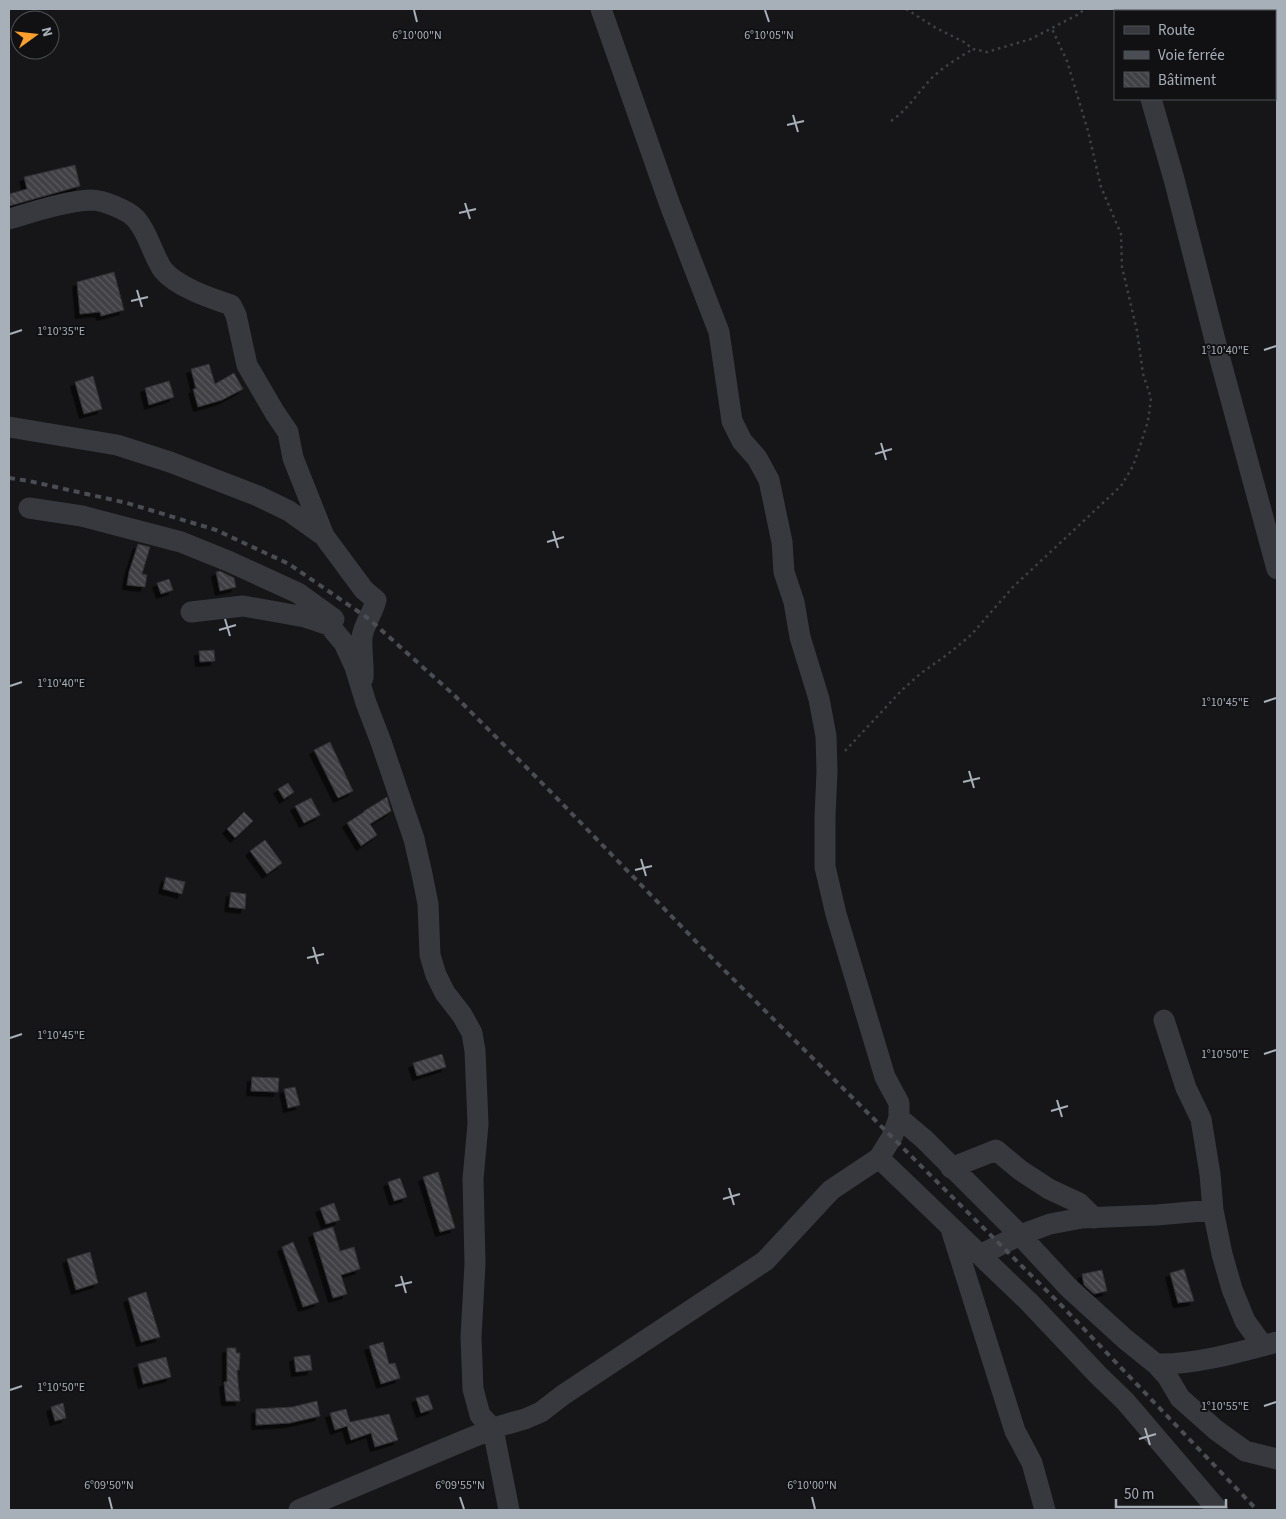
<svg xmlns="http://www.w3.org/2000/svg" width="1286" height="1519" font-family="'Source Sans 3',sans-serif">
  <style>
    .building { fill: url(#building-back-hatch); stroke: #303034; filter: url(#shadow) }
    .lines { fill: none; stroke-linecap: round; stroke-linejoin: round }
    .path { stroke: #3d4045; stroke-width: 2.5; stroke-dasharray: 2.5 4; stroke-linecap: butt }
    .minor { stroke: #37393e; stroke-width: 21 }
    .rail { stroke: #4a4d53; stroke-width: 4; stroke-dasharray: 6 5; stroke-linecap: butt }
    .ticks { fill: none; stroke: #a7afb9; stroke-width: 2 }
    .ticks-label { font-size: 12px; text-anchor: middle; fill: #a7afb9; stroke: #111113; stroke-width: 4; stroke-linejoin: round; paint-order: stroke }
  </style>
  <defs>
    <pattern id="building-back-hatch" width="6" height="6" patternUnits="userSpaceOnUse" patternTransform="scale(1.25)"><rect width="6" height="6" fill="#404145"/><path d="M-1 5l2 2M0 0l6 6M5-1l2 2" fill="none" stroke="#595a5e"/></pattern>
    <filter id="shadow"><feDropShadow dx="-4.5" dy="4.5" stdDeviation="0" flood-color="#0009"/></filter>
  </defs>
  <rect width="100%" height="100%" fill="#161618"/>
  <path class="building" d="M75,165L80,186L9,206V194L27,189L24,177Z
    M114,272L124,310L101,316L100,312L80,314L77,282Z
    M209,364L215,384L234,373L243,389L222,400L198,407L193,389H196L191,369Z
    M93,376L102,409L84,414L75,382Z
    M169,381L174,397L149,405L145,388Z
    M138,544L150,547L142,574L147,575L145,587L127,585L129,572Z
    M220,571L234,578L236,587L220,591L216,572Z
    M169,579L173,590L161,594L157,583Z
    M214,650L215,661L200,662L199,651Z
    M330,742L353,791L338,798L314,750Z
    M288,783L294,792L284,799L278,789Z
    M387,797L391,811L370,824L377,835L361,846L347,823L364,812V811Z
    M311,798L320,815L304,823L295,806Z
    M244,812L253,821L235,838L227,829Z
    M265,840L282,863L267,874L250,851Z
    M166,877L185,882L182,894L163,889Z
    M231,892L246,894L245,909L229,907Z
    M442,1054L446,1067L417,1076L413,1063Z
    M252,1077L279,1078L278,1092L251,1091Z
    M295,1087L300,1105L288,1108L284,1089Z
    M438,1172L455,1228L440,1232L423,1177Z
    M400,1178L407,1197L394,1201L388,1182Z
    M334,1203L340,1220L326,1224L320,1208Z
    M333,1227L340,1251L354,1247L360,1269L341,1275L347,1294L333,1298L313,1233Z
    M293,1242L319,1302L303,1307L282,1247Z
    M90,1252L98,1283L76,1290L67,1259Z
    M1184,1269L1194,1301L1178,1303L1170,1273Z
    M1102,1270L1107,1291L1094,1294L1084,1285L1082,1274Z
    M146,1292L160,1337L141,1342L128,1298Z
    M383,1342L389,1364L395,1363L400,1378L381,1384L369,1346Z
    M227,1348H236V1353H240L239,1370H237L240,1401H226L224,1382H227Z
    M310,1355L312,1370L296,1372L294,1357Z
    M166,1357L171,1377L143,1384L138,1364Z
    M428,1395L433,1409L421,1413L416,1398Z
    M317,1401L320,1416L290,1423L256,1425V1409L292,1407Z
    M63,1403L66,1418L55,1421L51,1407Z
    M346,1409L350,1422L389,1414L398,1440L375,1447L371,1433L351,1440L347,1426L335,1430L330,1413Z"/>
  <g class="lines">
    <path class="path" d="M906,9L936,28L964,42L973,49L987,52L1031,39L1077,15L1085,9
      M1275,46L1277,47
      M891,121C909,109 919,90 934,76C946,65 960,57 973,49
      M845,751L902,690L920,674L948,654L971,635L1013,587L1121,486L1133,466L1141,443L1148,421L1151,398L1143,374L1137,331L1122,267L1121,234L1101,187L1088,131L1067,61L1052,29"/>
    <path class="minor" d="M1128,9L1129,11
      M1151,99L1174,179L1217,348L1277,569
      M9,219C33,212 66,201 91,200C103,200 128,210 136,219C149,234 152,254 163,270C177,287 210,298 231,305L236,315L247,365L275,413L288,432L293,458L324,536L364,590L376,600C373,613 364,624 362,637C361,651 364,665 363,678
      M9,427L117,445L170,462L258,496L289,511L324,536
      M29,508L82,516L181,542L228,561L298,593L334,619
      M191,612L243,606L305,617L329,625L344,643L355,667L366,703L381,742L414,839L422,874L428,904L430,955L436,975L445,993L462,1015L472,1033L475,1051L478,1124L473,1179L475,1264L471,1337L473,1389L480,1415L493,1429L509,1510
      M1164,1020L1186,1088L1201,1119L1210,1174L1213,1210L1222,1254L1232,1289L1245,1321L1263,1346
      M899,1118L924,1139L1020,1235L1068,1287L1125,1339L1156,1364L1167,1376L1180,1398L1216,1430L1245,1451L1277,1459
      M879,1158L1029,1302L1098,1375L1125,1401L1218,1510
      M951,1168L996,1150L1020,1170L1049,1189L1079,1203L1094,1218
      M952,1232L1015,1431L1032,1463L1045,1510
      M980,1255L1020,1235L1050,1224L1082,1218L1157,1215L1213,1210
      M1156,1364C1194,1365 1240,1352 1277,1342
      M299,1510L463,1441L500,1426L525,1419L541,1412L563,1395L765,1261L831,1190L879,1158L892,1137L899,1118V1103L885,1077L836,914L825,867V817L827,771L826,736L819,699L800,637L794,602L784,572L782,542L769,480L757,458L742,441L732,421L719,332L670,205L601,9"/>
    <path class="rail" d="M9,478L29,481L127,503L216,530L289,564L369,619L454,695L546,787L714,960L1062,1306L1257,1510"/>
  </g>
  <path class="ticks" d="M414,10L417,22M765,10L769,22M793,115L798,132M787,125L804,121M465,203L470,219M459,213L476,209M137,290L142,307M131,301L148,297M10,334L22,330M1264,350L1276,346M881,443L886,460M875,454L892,449M553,531L558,548M547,542L564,537M225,619L230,636M219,630L236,625M10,686L22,682M1264,702L1276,698M969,771L974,788M963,782L980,778M641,859L646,876M635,870L652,866M313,947L318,964M307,958L324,954M10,1038L22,1034M1264,1054L1276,1050M1057,1100L1062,1117M1051,1111L1068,1106M729,1188L734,1205M723,1199L740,1194M401,1276L406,1293M395,1286L412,1282M10,1390L22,1386M1264,1406L1276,1402M1145,1428L1150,1445M1139,1439L1156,1434M109,1497L112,1509M460,1497L464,1509M812,1497L815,1509"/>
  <g class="ticks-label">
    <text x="417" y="39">6°10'00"N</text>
    <text x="769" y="39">6°10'05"N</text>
    <text x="61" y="335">1°10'35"E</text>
    <text x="1225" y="354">1°10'40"E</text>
    <text x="61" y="687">1°10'40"E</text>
    <text x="1225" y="706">1°10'45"E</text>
    <text x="61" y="1039">1°10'45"E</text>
    <text x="1225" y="1058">1°10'50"E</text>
    <text x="61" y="1391">1°10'50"E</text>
    <text x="1225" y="1410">1°10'55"E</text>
    <text x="109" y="1489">6°09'50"N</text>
    <text x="460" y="1489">6°09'55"N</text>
    <text x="812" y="1489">6°10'00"N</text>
  </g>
  <rect width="1286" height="1519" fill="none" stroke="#a7afb9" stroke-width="20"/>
  <rect x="1114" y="10" width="162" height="90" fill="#111113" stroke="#4d5055"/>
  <rect x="1124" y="26" width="25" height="8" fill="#37393e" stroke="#4d5055"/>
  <text x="1158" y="35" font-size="15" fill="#a7afb9">Route</text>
  <rect x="1124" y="51" width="25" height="8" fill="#4a4d53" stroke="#4d5055"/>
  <text x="1158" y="60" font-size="15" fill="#a7afb9">Voie ferrée</text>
  <rect x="1124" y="72" width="25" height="15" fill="url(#building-back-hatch)" stroke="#4d5055"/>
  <text x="1158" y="85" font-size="15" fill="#a7afb9">Bâtiment</text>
  <g transform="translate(35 35) rotate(75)"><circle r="24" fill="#111113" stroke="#4d5055"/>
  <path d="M0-4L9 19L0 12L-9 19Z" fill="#fc9f2b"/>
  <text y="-8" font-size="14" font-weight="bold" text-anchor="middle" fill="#a7afb9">N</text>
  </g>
  <path d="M1116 1499v8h110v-8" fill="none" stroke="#a7afb9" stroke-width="2.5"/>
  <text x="1124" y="1499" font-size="15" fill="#a7afb9" stroke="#111113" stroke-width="4" paint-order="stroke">50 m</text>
</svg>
